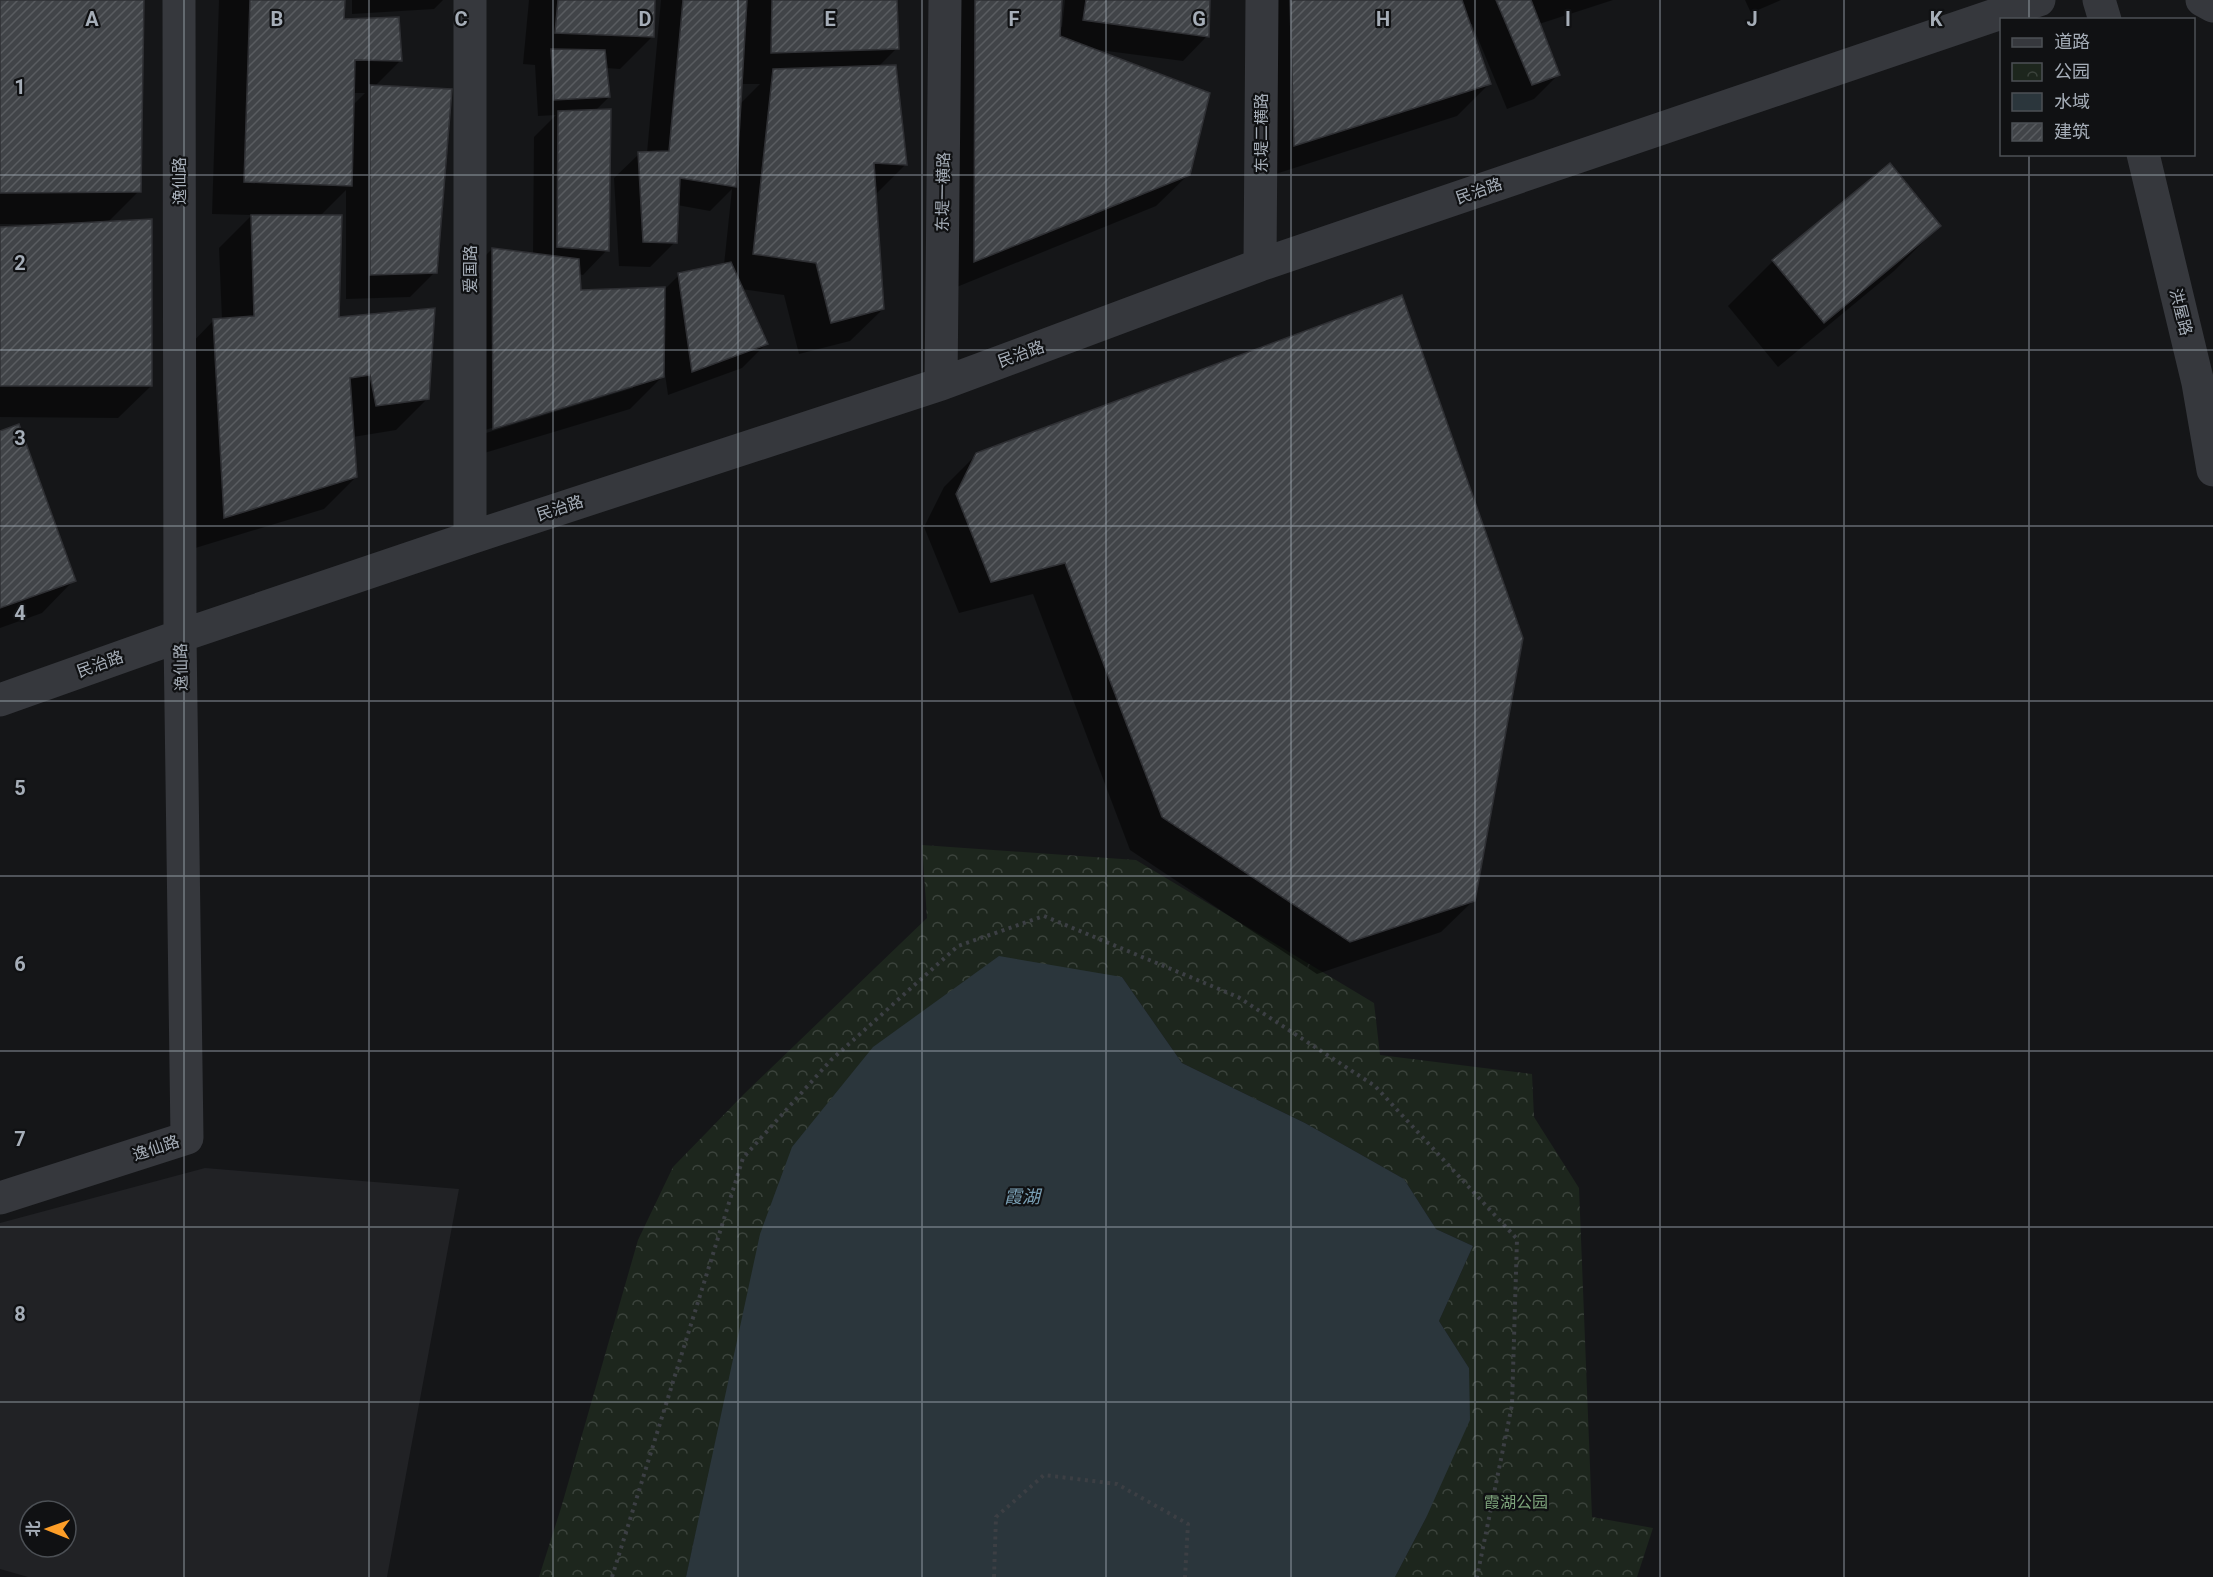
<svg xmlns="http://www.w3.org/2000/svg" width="2213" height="1577" font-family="Roboto,'Noto Sans SC',sans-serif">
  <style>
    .built { fill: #212225; fill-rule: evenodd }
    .park { fill: url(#park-crowns) }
    .water { fill: #2b363c }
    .shadow { fill: #0007; fill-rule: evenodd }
    .building { fill: url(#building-hatch); stroke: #2f3034; stroke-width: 1.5 }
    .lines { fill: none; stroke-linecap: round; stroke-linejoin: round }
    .path { stroke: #3c3f44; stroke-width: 4; stroke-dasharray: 3 4.5; stroke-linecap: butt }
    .street { stroke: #36383d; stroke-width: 33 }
    .grid { fill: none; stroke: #a6aeb8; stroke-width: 1.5; stroke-opacity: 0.55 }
    .labels { text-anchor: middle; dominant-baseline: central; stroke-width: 4.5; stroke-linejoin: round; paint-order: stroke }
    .street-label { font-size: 16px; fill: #a6aeb8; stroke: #101113 }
    .park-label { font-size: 16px; fill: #7ea57c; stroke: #101113 }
    .water-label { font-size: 18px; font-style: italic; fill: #7ba1b6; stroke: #101113 }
    .grid-label { font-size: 20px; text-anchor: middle; font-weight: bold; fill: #a6aeb8; stroke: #101113; stroke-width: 4.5; stroke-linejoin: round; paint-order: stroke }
  </style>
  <defs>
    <pattern id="park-crowns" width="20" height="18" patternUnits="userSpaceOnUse" patternTransform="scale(1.5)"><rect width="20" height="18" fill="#1d261d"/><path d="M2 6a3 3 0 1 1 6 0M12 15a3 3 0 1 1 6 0" fill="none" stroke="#3b433c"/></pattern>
    <pattern id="building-hatch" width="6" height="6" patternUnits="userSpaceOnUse" patternTransform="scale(1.5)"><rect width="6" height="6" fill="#414448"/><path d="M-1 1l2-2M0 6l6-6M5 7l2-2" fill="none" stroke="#595c60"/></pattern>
  </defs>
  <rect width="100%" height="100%" fill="#151618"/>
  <path class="built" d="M205,1168L459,1189L387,1577H28L0,1569V1223ZM30,1511H66V1547H30Z"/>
  <path class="park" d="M922,845L1136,860L1374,1003L1380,1055L1532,1074L1534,1117L1579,1188L1592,1517L1653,1528L1637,1577H1395L1426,1518L1469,1368L1439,1321L1473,1246L1436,1229L1404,1179L1305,1123L1182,1063L1122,977L730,1381L686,1577H539L561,1508L638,1240L673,1167L744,1094L927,918Z"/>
  <path class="water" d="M999,956L1122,977L1182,1063L1305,1123L1404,1179L1436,1229L1473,1246L1439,1321L1469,1368L1470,1420L1426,1518L1395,1577H686L760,1234L792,1147L873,1047Z"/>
  <path class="shadow" d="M0,0H143L139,191L107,223L151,386L118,418L0,417V229L42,227V224H0Z
    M219,0H343L342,21L400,61L374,87L435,272L410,297L346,299V190L320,216L337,319L428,398L396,430L353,437L356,477L324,509L192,549L182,353L214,320H222L219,248L252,215L212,214ZM353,93H365L353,105Z
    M352,0H443L434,9L352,14Z
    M529,0H654L652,37L620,69L606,68L609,97L595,111L607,250L583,275L578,274L579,292L665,289L679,275L724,265L732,189L710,211L677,205L675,242L650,267L619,266L614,178L639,154L647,153L661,0H895L897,48L878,67L905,165L875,195L883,309L850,341L799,354L784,295L741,289L766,344L742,368L668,395L665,374L630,409L461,460L460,281L492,249L533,255L534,137L556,115L538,116L535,65L523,64ZM741,84H760L739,105ZM633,385V388L486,433L485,430Z
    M944,0H1061L1059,26L1062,27L1065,0H1209L1207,36L1183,61L1092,49L1189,174L1156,206L942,293Z
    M1257,0H1613L1539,24L1558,75L1534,99L1507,109L1472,24H1469L1489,84L1457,116L1263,178Z
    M1745,0H1781L1751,13Z
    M1939,226L1894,271L1778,367L1728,306L1773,261Z
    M0,432L74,580L42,613L0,628Z
    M977,454L1474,900L1441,932L1317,974L1130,850L1033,594L959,613L924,527L944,487Z"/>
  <path class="building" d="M0,0H144L141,192L0,193Z
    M250,0H345L344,19L399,17L402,61L355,60L352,186L244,182Z
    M558,0H655L654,37L555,33Z
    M683,0H747L736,187L680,178L677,243L643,242L638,152L669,151Z
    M772,0H897L899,49L771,53Z
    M975,0H1062L1060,36L1210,93L1190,175L974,262Z
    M1086,0H1210L1209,37L1083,20Z
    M1290,0H1462L1491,84L1294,146Z
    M1496,0H1531L1560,75L1532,85Z
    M551,49L605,50L610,97L554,100Z
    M896,65L907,165L874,163L884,309L831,323L816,263L753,254L773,69Z
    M370,85L452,89L437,273L370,275Z
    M611,109L609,251L557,247L558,111Z
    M1890,163L1941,226L1824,323L1772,260Z
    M251,215H342L339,317L435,308L429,399L376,406L370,375L350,378L357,477L224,518L213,319L254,316Z
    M152,219V386H0V227Z
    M492,248L579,259L581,290L665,287L664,377L493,429Z
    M731,262L768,344L692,372L678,273Z
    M1402,295L1523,638L1475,901L1350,942L1162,817L1065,563L991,582L956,494L976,453Z
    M19,424L76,581L0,608V431Z"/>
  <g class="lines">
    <path class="path" d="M612,1577L743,1158L831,1060L958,946L1044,916L1238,997L1375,1086L1517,1239L1512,1405L1477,1577
      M994,1577L996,1517L1044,1475L1117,1484L1188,1524L1185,1577"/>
    <path class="street" d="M2099,0L2105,20
      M2202,0L2213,6
      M2143,154L2198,383L2213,470
      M1260,265L1262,0
      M941,384L945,0
      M470,538V0
      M0,700L180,636L470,538L941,384L1260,265L2039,0
      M0,1198L187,1138L180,636L179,0"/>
  </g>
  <path class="grid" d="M184,0V1577M369,0V1577M553,0V1577M738,0V1577M922,0V1577M1106,0V1577M1291,0V1577M1475,0V1577M1660,0V1577M1844,0V1577M2029,0V20M2029,154V1577M0,175H2213M0,350H2213M0,526H2213M0,701H2213M0,876H2213M0,1051H2213M0,1227H2213M0,1402H2213"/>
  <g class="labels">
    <g class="street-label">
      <text transform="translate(1261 133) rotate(-90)">东堤二横路</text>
      <text transform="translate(179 181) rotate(-90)">逸仙路</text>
      <text transform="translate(1479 191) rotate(-19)">民治路</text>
      <text transform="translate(943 192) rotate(-89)">东堤一横路</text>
      <text transform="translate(470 269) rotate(-90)">爱国路</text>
      <text transform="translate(2181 312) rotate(76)">洪屋路</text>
      <text transform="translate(1021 354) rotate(-20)">民治路</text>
      <text transform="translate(560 508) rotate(-18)">民治路</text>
      <text transform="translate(100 664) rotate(-20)">民治路</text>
      <text transform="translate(181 667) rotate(-91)">逸仙路</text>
      <text transform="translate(156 1148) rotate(-18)">逸仙路</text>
    </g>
    <g class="park-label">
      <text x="1516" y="1502">霞湖公园</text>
    </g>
    <g class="water-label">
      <text x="1022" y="1196">霞湖</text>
    </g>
  </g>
  <g class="grid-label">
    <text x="92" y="26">A</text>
    <text x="277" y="26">B</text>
    <text x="461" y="26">C</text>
    <text x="645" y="26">D</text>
    <text x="830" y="26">E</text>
    <text x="1014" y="26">F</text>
    <text x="1199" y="26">G</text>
    <text x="1383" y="26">H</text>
    <text x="1568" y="26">I</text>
    <text x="1752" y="26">J</text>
    <text x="1936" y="26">K</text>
    <text x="20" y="94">1</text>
    <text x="20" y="270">2</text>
    <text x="20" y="445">3</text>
    <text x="20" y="620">4</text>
    <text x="20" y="795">5</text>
    <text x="20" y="971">6</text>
    <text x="20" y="1146">7</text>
    <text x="20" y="1321">8</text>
  </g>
  <rect x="2000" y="18" width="195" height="138" fill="#101113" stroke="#4c5055" stroke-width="1.5"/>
  <rect x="2012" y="38" width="30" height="9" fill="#36383d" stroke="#4c5055" stroke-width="1.5"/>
  <text x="2054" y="48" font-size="18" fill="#a6aeb8">道路</text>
  <rect x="2012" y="63" width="30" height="18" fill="url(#park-crowns)" stroke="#4c5055" stroke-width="1.5"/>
  <text x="2054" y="78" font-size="18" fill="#a6aeb8">公园</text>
  <rect x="2012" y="93" width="30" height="18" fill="#2b363c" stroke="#4c5055" stroke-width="1.5"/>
  <text x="2054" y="108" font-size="18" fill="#a6aeb8">水域</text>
  <rect x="2012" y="123" width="30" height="18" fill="url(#building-hatch)" stroke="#4c5055" stroke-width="1.5"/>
  <text x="2054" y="138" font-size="18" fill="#a6aeb8">建筑</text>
  <g transform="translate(48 1529) rotate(271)"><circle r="28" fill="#101113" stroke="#4c5055" stroke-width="1.5"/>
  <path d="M0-4.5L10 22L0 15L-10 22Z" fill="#fd9e28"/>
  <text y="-9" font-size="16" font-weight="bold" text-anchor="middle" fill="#a6aeb8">北</text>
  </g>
</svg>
